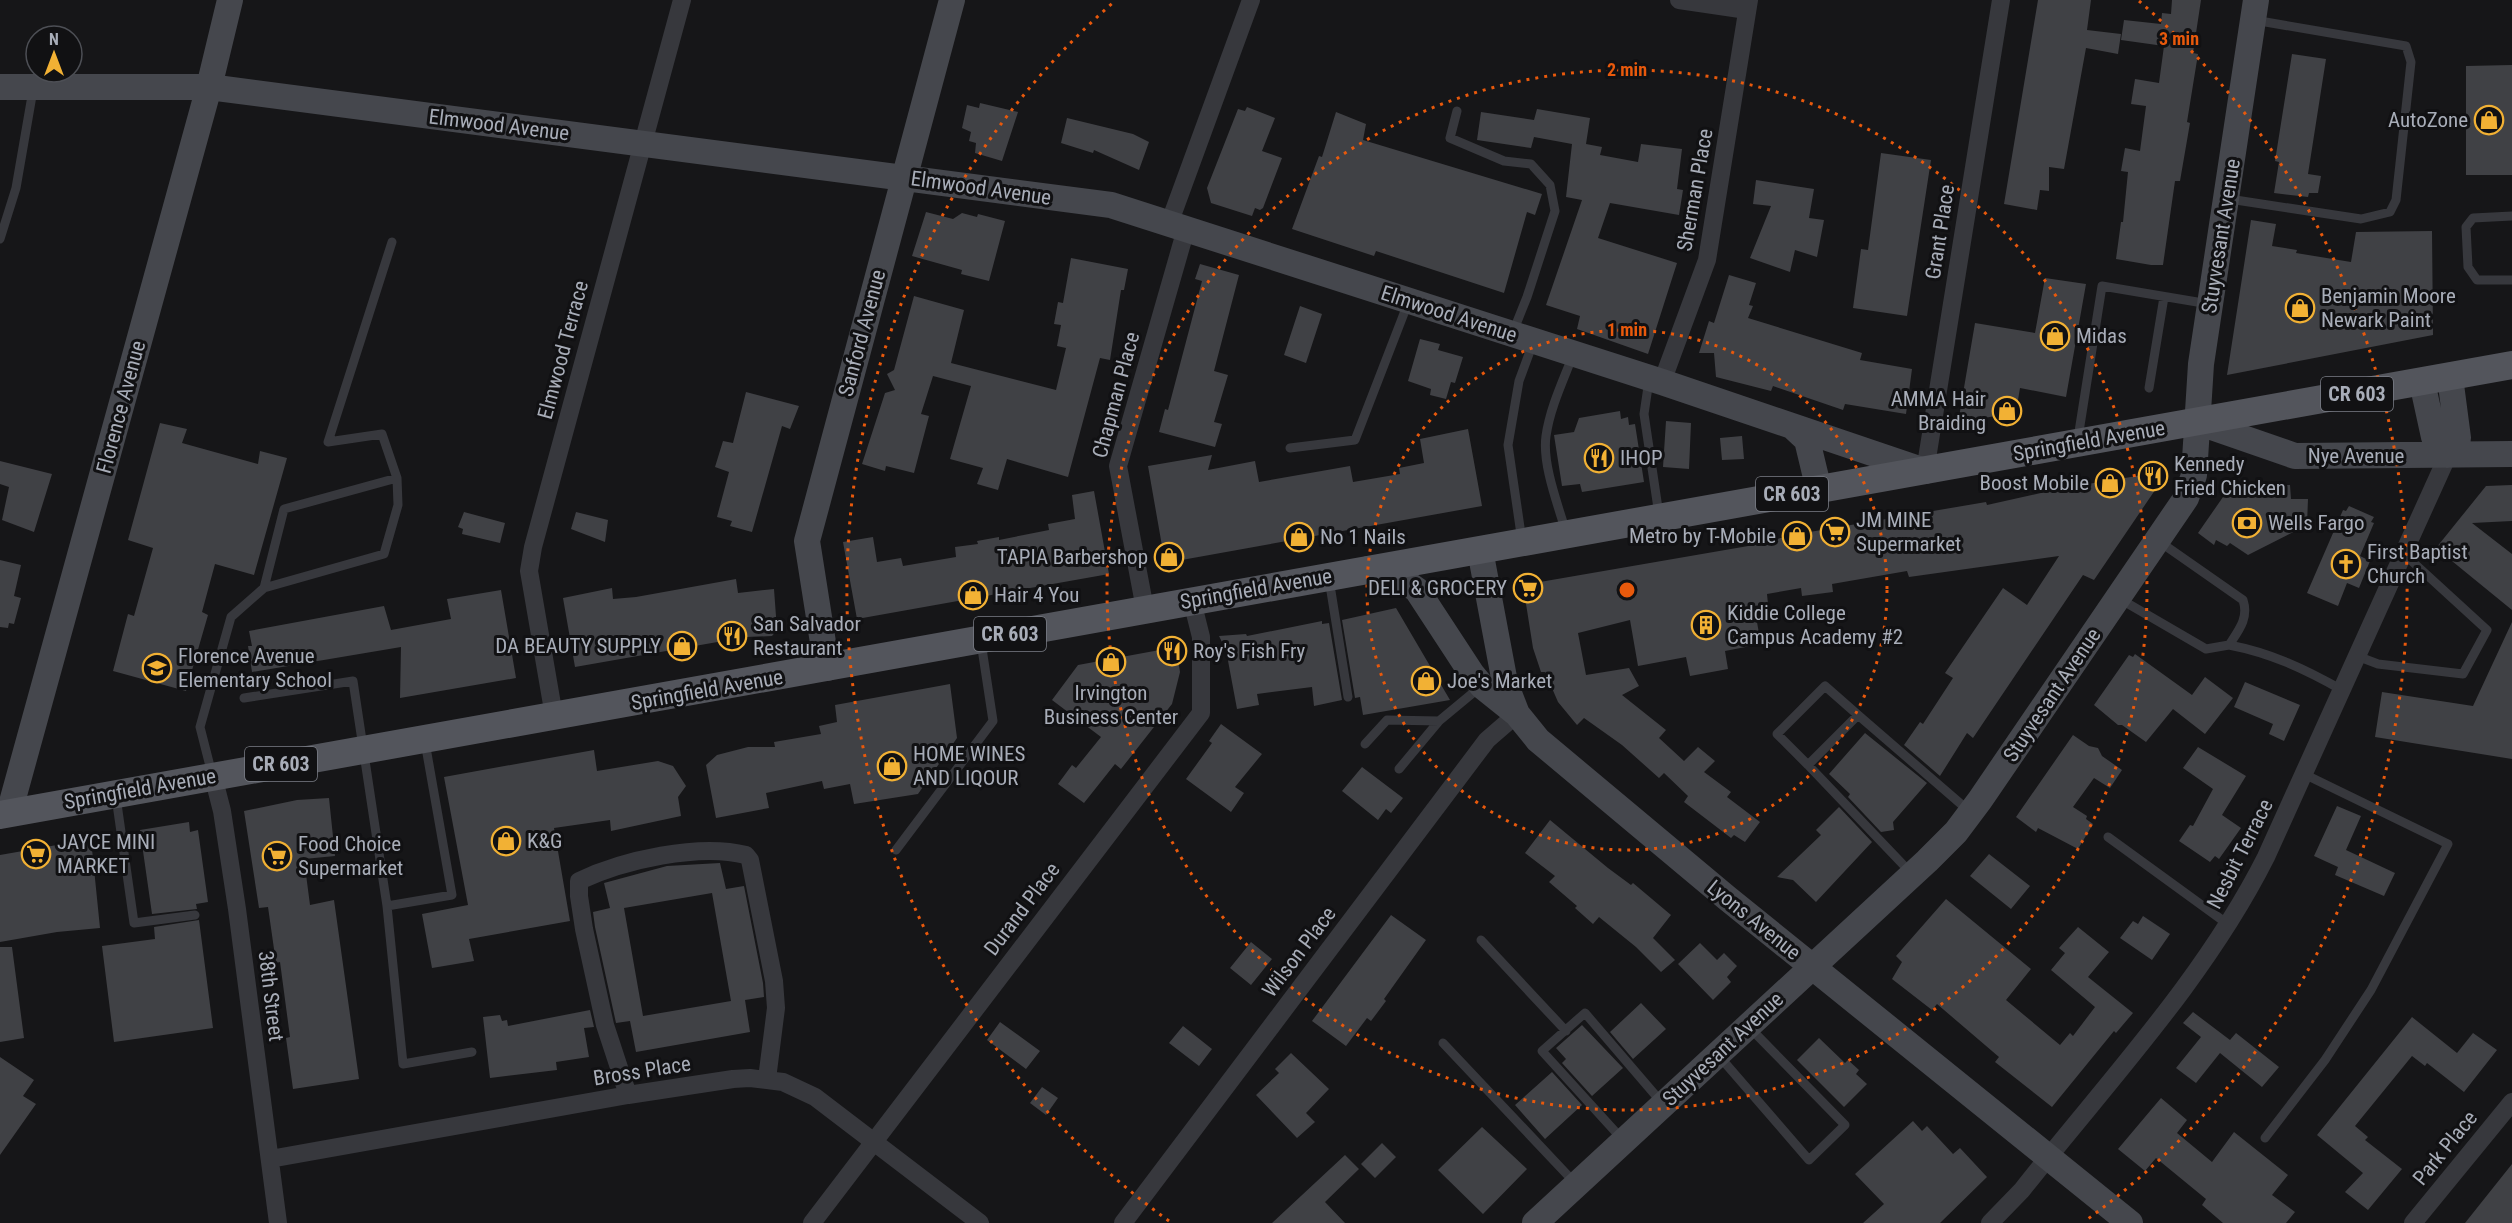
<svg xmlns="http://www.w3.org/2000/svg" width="2512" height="1223" font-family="'Roboto Condensed',sans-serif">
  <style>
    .building { fill: #404145; fill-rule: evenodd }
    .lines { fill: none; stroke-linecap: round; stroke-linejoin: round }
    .lane { stroke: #37383d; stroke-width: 9 }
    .street { stroke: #37383d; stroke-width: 18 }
    .secondary { stroke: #45474d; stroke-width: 26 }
    .primary { stroke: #53555c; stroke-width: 28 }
    .ring { fill: none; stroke: #e8590c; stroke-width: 3; stroke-dasharray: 3 6 }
    .labels { text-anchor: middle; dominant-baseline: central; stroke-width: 6; stroke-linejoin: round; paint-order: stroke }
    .shield { fill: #111113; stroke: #7b7e86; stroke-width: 1.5 }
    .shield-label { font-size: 20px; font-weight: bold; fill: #a8adb8 }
    .poi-label { font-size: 21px; fill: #a8adb8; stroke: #111113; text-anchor: start }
    .street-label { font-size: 21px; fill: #a8adb8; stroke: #111113 }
    .centre { fill: #e8590c; stroke: #111113; stroke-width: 3 }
    .ring-label { font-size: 18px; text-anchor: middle; font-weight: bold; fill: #e8590c; stroke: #111113; stroke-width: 6; stroke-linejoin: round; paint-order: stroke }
  </style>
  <rect width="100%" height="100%" fill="#161618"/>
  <path class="building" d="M2038,0H2091L2087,30L2121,34L2118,54L2086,48L2064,169L2049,167V191L2040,190L2037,210L2004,204Z
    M2172,0H2201L2193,53L2198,54L2187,122L2190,123L2180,181H2175L2163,265H2151L2116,259L2121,222H2123L2128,172L2121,171L2125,148L2140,151L2146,106L2131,104L2135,79L2159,83L2164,46L2121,40L2124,20L2161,24L2162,13L2171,14Z
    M2292,54L2326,59L2308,174L2321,176L2318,193H2309L2308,197L2274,193L2279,162L2275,161Z
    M2512,65V175H2466V66Z
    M980,103L1018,112L1002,161L975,153L976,143L969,141L971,132L962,128L967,105L979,108Z
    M1247,107L1275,118L1262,151L1282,158L1263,208L1260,210L1255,208L1252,216L1211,203L1207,188L1238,109L1245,111Z
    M1537,109L1590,118L1586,144L1602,147L1600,155L1638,162L1641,144L1682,149L1677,189L1683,190L1679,215L1610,203L1598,238L1677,263L1648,354L1577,329L1580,316L1546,305L1582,200L1566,197L1572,144L1534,137L1531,148L1477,140L1481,112L1534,120Z
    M1336,112L1366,124L1363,140L1542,194L1535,215L1527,212L1504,293L1376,251L1374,256L1292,229L1319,156L1322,157Z
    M1067,118L1133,134L1149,142L1139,170L1094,150L1093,153L1061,143Z
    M1881,153L1931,160L1907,316L1853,308L1861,249L1868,250Z
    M1756,180L1814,189L1809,218L1824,220L1817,257L1795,250L1790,272L1750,258L1771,206L1753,204Z
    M926,212L953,219L962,213L977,217L978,214L1005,221L989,281L961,274L962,270L912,256Z
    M2251,220L2276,224L2272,246L2297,250L2296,253L2351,262L2356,232L2432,231L2433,335L2227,375Z
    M1071,258L1128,269L1124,290H1121L1110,360L1100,358L1068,477L1007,459L998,490L977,484L983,468L950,459L971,386L933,376L921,414L929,416L914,473L886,466L885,471L862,464L885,393L895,390L887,374L894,370L914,296L964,310L951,363L1056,390L1066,348L1057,346L1061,325L1054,324L1058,302L1063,303Z
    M1200,264L1239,275L1214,371L1228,375L1214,422L1222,424L1215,447L1159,432L1165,409L1168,410L1202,281L1195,279Z
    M1729,275L1756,283L1749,305L1753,306L1748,318L1862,353L1860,360L1912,369L1906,414L1845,404L1843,410L1773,386L1771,391L1716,377L1714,353H1699L1709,321L1714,323Z
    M2045,278L2086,284L2066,397L2020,388L2016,412L1958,423L1975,323L2035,333Z
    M1300,306L1322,314L1306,363L1284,355Z
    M1420,339L1440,344L1438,350L1463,357L1455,383L1451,382L1446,399L1430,395L1431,389L1408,381Z
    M746,392L799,406L790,429L782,426L752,532L730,526L732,521L717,517L729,472L715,467L723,441L733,443Z
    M1620,411L1621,419L1628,417L1629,425L1635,424L1644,482L1582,492L1580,484L1562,486L1554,435L1574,432L1579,418Z
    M1666,421L1691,423L1689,469L1663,467Z
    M160,423L187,429L182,443L258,464L260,451L287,458L254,575L215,564L202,612L208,615L186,691L113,671L128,614L134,616L153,548L128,540Z
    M1468,429L1482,506L1165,563L1148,466L1212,455L1208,470L1255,461L1259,482L1350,466L1353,482L1400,474L1399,468L1424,463L1420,439Z
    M1742,436L1744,459L1722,460L1720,438Z
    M0,461L52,474L34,532L2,520L9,487L0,484Z
    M2168,471L2094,580L2083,575L1973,738L1967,733L1940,776L1904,745L1920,722L1923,724L1953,678L1945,673L2003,588L2027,605L2059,556L1909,577L1907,571L1832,584L1833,592L1802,596L1801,588L1767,594L1768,604L1754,606L1761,644L1725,651L1728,669L1690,676L1686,657L1638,666L1630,620L1578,633L1586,675L1629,668L1639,686L1622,695L1666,730L1659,738L1684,761L1698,747L1715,761L1704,772L1731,792L1727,797L1760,822L1745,842L1734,835L1731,838L1684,802L1688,796L1664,773L1659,778L1622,745L1584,718L1577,725L1558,702L1545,672H1541L1533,648L1523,585L1754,545L1792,535L1986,502L1987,505L2063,488Z
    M2246,485H2290L2291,499H2308L2307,525L2248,555L2230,543L2227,546L2216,540L2214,545L2198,533L2223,497Z
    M2512,485V521L2472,523L2512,554V610L2436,548L2486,486Z
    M1094,491L1109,574L857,619L843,542L873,537L877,562L901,558L903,566L956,557L955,547L978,544L977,541L999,537V540L1049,530L1048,524L1075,519L1072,495Z
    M2349,506L2374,517L2371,522L2374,523L2360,556L2370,561L2359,588L2347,583L2338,606L2307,593L2343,510L2346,511Z
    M464,512L505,523L500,543L462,534L463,529L458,527Z
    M576,512L608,520L605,542L571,529Z
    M0,560L21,565L14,596L21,598L14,624L9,623L8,628L0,627Z
    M736,579L738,593L774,589L777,630L772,636L746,637L575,667L563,598L612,588L613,599L636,597Z
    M501,590L516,678L400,698L401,647L252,672L248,646H252L249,631L384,606L391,630L451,619L447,599Z
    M1396,608L1450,700L1363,715L1360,697L1355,698L1342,620Z
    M1322,621V624L1329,623L1342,700L1314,706L1312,687L1257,694L1259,705L1237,709L1226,650L1219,636L1246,634L1247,636Z
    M2512,622V759L2375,737L2382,692L2473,706Z
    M1176,647L1180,672L1172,704L1121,769L1115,764L1084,803L1058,784L1072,765L1076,768L1101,737L1052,700L1078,665Z
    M2135,654L2192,695L2205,677L2233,698L2205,734L2173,709L2146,742L2122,725H2118L2094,705L2129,655L2133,657Z
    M2245,682L2300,705L2284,741L2269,734L2273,724L2234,707Z
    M950,684L957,738L918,794L854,804L850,784L824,789L822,781L766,793L769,808L716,818L706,765L717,755L748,747H775L774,742L821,734L819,726L837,722L835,705Z
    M1221,724L1262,754L1235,787L1244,793L1231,812L1186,779L1212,743L1209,741Z
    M1865,733L1927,783L1893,822L1894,830L1881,832L1848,797L1850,794L1829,774Z
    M2073,735L2089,746L2098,748L2102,756L2122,770L2110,788L2094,778L2073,807L2087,816L2086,819L2093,824L2078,849L2038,828L2036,832L2016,817Z
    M2198,747L2246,776L2222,815L2241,828L2219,859L2215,856L2210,862L2179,841L2190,825L2193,826L2213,789L2183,768Z
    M594,750L597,771L658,761L673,766L686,786L678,797L681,816L611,831L610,820L554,828L570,921L469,939L474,961L432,968L422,914L468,905L444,777Z
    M1362,767L1403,798L1391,813L1386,809L1378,820L1342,791Z
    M329,798L335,856L304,859L310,905L334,900L359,1079L293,1089L286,1038L290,1037L280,962L276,963L268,907L259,908L244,811L297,800Z
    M2337,806L2361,816L2346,850L2395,873L2384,896L2335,875L2338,867L2314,856Z
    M1839,807L1872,842L1816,902L1793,880L1777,877L1821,835L1816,830Z
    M1550,820L1608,868L1631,885L1633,883L1671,915L1653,938L1675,960L1661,972L1636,947L1599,917L1593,924L1575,908L1577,906L1549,882L1555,876L1525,853Z
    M189,822L190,832L198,830L208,902L196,904L197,909L152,914L140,830Z
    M91,839L100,928L57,932L0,942V855Z
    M1989,854L2030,886L2011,909L1970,876Z
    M720,863L726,889L744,886L763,983L764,997L745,1000L750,1032L636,1052L630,1021L616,1023L595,927L593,912L610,908L604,883L667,866ZM712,893L731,1001L643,1016L624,908Z
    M1946,899L2031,969L2006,1000L2060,1045L2070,1033L2073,1036L2095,1007L2051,970L2065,953L2059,948L2078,927L2109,952L2088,977L2133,1013L2116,1033L2114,1031L2052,1107L1995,1062L1999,1057L1937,1004L1932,1010L1892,979L1902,962L1896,956Z
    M1391,915L1426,940L1384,999L1386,1001L1371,1021L1367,1018L1346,1046L1312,1021Z
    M2143,916L2170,934L2152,960L2120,938L2133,921L2138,924Z
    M199,920L213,1028L114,1042L102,946L155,939L154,927Z
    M1251,942L1272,959L1251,985L1230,968Z
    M1700,943L1717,960L1724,953L1737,966L1727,977L1731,982L1713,1000L1678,964Z
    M0,947H12L24,1038L0,1042Z
    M1641,1003L1666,1029L1633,1059L1610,1032Z
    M590,1010L594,1027L584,1028L589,1057L556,1062L557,1070L490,1078L483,1017L500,1015L502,1021L507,1020L508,1026Z
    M2193,1012L2230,1040L2236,1033L2279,1067L2262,1087L2220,1053L2196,1083L2176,1068L2201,1037L2183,1023Z
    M2412,1017L2457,1053L2473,1033L2497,1050L2464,1092L2427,1063L2425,1066L2412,1056L2355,1126L2368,1137L2365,1140L2402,1169L2368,1210L2345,1192L2363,1173L2317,1135Z
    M1000,1022L1040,1051L1026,1069L987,1040Z
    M1582,1025L1623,1068L1592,1096L1562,1063L1566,1059L1556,1048Z
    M1183,1026L1212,1049L1199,1066L1169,1043Z
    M1819,1038L1845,1063L1848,1060L1859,1070L1856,1074L1867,1084L1844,1107L1797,1060Z
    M1291,1053L1329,1089L1306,1113L1315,1122L1297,1138L1256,1095L1279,1073L1275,1069Z
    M0,1057L34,1080L23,1096L36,1104L0,1155Z
    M1552,1072L1582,1105L1545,1139L1515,1105Z
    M1042,1087L1058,1098L1046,1115L1030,1103Z
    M2161,1098L2187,1120L2177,1133L2212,1162L2234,1132L2288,1175L2272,1195L2295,1212L2286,1223H2223L2202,1205L2206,1199L2156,1158L2145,1171L2118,1149Z
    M1913,1121L1922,1131L1927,1126L1953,1154L1960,1148L1987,1177L1940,1223H1863L1884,1204L1855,1174Z
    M1482,1127L1527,1169L1483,1214L1438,1170Z
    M1382,1143L1396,1157L1375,1178L1361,1164Z
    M1345,1155L1359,1169L1325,1202L1345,1223H1272Z
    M2512,1164V1223H2465Z"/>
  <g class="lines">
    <path class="lane" d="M1457,111L1450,138L1504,161L1531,164L1550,185L1555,211L1527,297L1513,332
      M2229,199L2361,219L2390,212L2396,200L2411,62L2406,46L2254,20
      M2512,216L2473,218L2466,227L2468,267L2477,280H2512
      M0,239L16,188L33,90
      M1649,380L1644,414L1659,515
      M2149,388L2164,297
      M2078,438L2102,286L2209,304
      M1290,448L1355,440L1408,303
      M1566,532C1558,505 1542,464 1546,436C1550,408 1563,381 1573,355
      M1522,541L1508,445L1519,381L1533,343
      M1329,579L1348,697
      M264,588L384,554L398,505L397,478
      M2120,599L2206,649L2229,645C2239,630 2249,618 2243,600L2160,542
      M2229,645C2271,653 2305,669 2342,690
      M2357,656L2378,664L2463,674L2487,630L2404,554
      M244,698L353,681L387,906L452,895L425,742
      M1365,744L1387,720L1439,721
      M1808,765L1777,734L1825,686L1858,715
      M1399,769L1439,721L1480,687
      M212,774L200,727L231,617L264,588L284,509L397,478L382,434L328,442L392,242
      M116,797L134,923L195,915
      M2108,837L2229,925
      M896,850L993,721L981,642
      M1912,874L1808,765L1858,715L1969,811
      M387,906L403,1064L472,1052
      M1481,940L1566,1031
      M1443,1043L1575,1183
      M1719,1056L1809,1160L1845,1125L1750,1028
      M2265,1138L2325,1060L2371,990L2448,844L2304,774
      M1622,1139L1542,1051L1585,1013L1663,1104"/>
    <path class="street" d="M1679,0L1747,10
      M1169,224L1251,0
      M1662,382L1707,260L1749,0
      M1925,471L2001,0
      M1145,609L1118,466L1186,229
      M554,716L529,571L533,547L682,0
      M213,776L222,811L237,909L278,1223
      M628,1095L605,1025L584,929L579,896V881C623,860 699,843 746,855L750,860L774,981L776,1008L767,1079
      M270,1159L628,1095L733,1079L750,1078L783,1082L815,1097L980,1223
      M812,1223L1201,713V637L1192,601
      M1123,1223L1487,740L1517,714
      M1990,1223L2022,1190C2107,1082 2204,980 2266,857L2448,455
      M2413,1223L2512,1102"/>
    <path class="secondary" d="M0,87H209L1111,205L1662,382L1925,471
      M2422,382L2434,437L2448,455
      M2197,422L2295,456L2512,454
      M1792,426L1807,440L1819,490
      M2448,455L2458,438L2450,377
      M1480,550L1505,683L1517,714L1538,740L1727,898L2130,1223
      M1368,569L1400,578L1417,590L1472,674L1482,686L1517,714
      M827,668L807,541L952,0
      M9,813L209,87L230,0
      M1535,1223L1927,861L1956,832L1980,800L2186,498L2194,475L2201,364L2256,0"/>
    <path class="primary" d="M0,815L2512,365"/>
  </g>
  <g class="ring">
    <circle cx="1627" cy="590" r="260"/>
    <circle cx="1627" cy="590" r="520"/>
    <path d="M1169 1221A780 780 0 0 1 1115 1M2139 1A780 780 0 0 1 2085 1221"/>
  </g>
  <defs>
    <g id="shop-ring" transform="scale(1.5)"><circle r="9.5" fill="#111113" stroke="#f2b134" stroke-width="1.5"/><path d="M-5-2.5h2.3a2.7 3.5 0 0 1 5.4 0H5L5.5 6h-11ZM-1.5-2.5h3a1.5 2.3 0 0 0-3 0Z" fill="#f2b134"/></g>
    <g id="restaurant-ring" transform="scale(1.5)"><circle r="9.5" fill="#111113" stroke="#f2b134" stroke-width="1.5"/><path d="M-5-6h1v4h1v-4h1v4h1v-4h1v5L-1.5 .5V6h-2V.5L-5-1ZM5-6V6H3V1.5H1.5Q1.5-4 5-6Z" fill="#f2b134"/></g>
    <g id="bank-ring" transform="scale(1.5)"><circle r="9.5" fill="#111113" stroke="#f2b134" stroke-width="1.5"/><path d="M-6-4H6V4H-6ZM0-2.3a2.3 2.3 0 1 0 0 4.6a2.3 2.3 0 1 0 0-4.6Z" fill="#f2b134"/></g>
    <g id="supermarket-ring" transform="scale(1.5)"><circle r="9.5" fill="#111113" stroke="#f2b134" stroke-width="1.5"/><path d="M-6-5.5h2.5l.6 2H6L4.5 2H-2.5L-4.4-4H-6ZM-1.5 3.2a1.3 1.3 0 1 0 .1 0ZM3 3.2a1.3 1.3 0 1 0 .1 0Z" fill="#f2b134"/></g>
    <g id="church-ring" transform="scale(1.5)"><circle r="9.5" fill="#111113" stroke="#f2b134" stroke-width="1.5"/><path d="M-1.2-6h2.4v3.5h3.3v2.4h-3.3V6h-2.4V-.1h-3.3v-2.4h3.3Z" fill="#f2b134"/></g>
    <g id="building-ring" transform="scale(1.5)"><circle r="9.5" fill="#111113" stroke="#f2b134" stroke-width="1.5"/><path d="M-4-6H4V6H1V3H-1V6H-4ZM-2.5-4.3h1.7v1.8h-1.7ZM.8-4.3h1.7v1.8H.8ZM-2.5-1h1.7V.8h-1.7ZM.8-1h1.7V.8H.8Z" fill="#f2b134"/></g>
    <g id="school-ring" transform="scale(1.5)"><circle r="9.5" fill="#111113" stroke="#f2b134" stroke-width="1.5"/><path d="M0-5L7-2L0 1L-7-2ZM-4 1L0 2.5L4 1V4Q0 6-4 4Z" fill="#f2b134"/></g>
  </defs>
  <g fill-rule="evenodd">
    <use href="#shop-ring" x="2489" y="120"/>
    <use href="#shop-ring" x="2300" y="308"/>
    <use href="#shop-ring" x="2055" y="336"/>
    <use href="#shop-ring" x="2007" y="411"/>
    <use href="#restaurant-ring" x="1599" y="458"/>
    <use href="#restaurant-ring" x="2153" y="476"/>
    <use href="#shop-ring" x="2110" y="483"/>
    <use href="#bank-ring" x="2247" y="523"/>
    <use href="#supermarket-ring" x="1835" y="532"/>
    <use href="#shop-ring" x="1797" y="536"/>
    <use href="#shop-ring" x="1299" y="537"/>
    <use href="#shop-ring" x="1169" y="557"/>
    <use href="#church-ring" x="2346" y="564"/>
    <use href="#supermarket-ring" x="1528" y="588"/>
    <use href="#shop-ring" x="973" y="595"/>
    <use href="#building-ring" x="1706" y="625"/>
    <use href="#restaurant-ring" x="732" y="636"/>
    <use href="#shop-ring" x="682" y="646"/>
    <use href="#restaurant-ring" x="1172" y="651"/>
    <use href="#shop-ring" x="1111" y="662"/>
    <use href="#school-ring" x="157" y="668"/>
    <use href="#shop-ring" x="1426" y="681"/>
    <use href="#shop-ring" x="892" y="766"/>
    <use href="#shop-ring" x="506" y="841"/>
    <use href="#supermarket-ring" x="36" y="854"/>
    <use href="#supermarket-ring" x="277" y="856"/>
  </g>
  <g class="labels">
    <g class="shield">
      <rect x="2321" y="377" width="72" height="34" rx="4.5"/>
      <rect x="1756" y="477" width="72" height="34" rx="4.5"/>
      <rect x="974" y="617" width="72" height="34" rx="4.5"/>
      <rect x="245" y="747" width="72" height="34" rx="4.5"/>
    </g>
    <g class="shield-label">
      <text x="2357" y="394">CR 603</text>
      <text x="1792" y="494">CR 603</text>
      <text x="1010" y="634">CR 603</text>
      <text x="281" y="764">CR 603</text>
    </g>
    <g class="poi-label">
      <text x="2468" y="120" text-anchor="end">AutoZone</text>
      <text x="2321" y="296">Benjamin Moore<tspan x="2321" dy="24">Newark Paint</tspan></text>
      <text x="2076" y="336">Midas</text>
      <text x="1986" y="399" text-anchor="end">AMMA Hair<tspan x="1986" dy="24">Braiding</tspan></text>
      <text x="1620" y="458">IHOP</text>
      <text x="2174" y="464">Kennedy<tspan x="2174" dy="24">Fried Chicken</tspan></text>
      <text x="2089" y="483" text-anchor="end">Boost Mobile</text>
      <text x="1856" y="520">JM MINE<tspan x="1856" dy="24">Supermarket</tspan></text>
      <text x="2268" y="523">Wells Fargo</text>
      <text x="1776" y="536" text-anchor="end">Metro by T-Mobile</text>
      <text x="1320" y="537">No 1 Nails</text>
      <text x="2367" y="552">First Baptist<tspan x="2367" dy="24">Church</tspan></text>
      <text x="1148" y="557" text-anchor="end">TAPIA Barbershop</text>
      <text x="1507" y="588" text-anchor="end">DELI &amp; GROCERY</text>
      <text x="994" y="595">Hair 4 You</text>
      <text x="1727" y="613">Kiddie College<tspan x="1727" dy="24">Campus Academy #2</tspan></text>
      <text x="753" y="624">San Salvador<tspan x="753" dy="24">Restaurant</tspan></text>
      <text x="661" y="646" text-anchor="end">DA BEAUTY SUPPLY</text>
      <text x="1193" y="651">Roy's Fish Fry</text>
      <text x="178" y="656">Florence Avenue<tspan x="178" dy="24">Elementary School</tspan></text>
      <text x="1447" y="681">Joe's Market</text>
      <text x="1111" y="693" text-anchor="middle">Irvington<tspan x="1111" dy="24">Business Center</tspan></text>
      <text x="913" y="754">HOME WINES<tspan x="913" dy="24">AND LIQOUR</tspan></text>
      <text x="527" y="841">K&amp;G</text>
      <text x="57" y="842">JAYCE MINI<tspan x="57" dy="24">MARKET</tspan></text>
      <text x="298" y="844">Food Choice<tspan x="298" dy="24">Supermarket</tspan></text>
    </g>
    <g class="street-label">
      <text transform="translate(499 125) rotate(7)">Elmwood Avenue</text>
      <text transform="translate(981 188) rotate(8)">Elmwood Avenue</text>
      <text transform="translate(1695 190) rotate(-80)">Sherman Place</text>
      <text transform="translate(1940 232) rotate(-81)">Grant Place</text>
      <text transform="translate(2221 236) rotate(-81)">Stuyvesant Avenue</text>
      <text transform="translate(1449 314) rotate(18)">Elmwood Avenue</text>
      <text transform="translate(862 333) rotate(-75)">Sanford Avenue</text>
      <text transform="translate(563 350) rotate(-75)">Elmwood Terrace</text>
      <text transform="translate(1116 395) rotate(-75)">Chapman Place</text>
      <text transform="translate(121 407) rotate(-75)">Florence Avenue</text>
      <text transform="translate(2089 441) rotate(-10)">Springfield Avenue</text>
      <text x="2356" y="456">Nye Avenue</text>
      <text transform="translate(1256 589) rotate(-10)">Springfield Avenue</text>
      <text transform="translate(707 690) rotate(-10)">Springfield Avenue</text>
      <text transform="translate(2052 695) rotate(-56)">Stuyvesant Avenue</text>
      <text transform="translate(140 789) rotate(-10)">Springfield Avenue</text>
      <text transform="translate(2240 854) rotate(-63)">Nesbit Terrace</text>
      <text transform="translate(1022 909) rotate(-53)">Durand Place</text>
      <text transform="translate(1754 920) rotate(39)">Lyons Avenue</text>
      <text transform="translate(1299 952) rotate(-53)">Wilson Place</text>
      <text transform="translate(271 996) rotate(83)">38th Street</text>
      <text transform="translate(1723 1049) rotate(-43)">Stuyvesant Avenue</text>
      <text transform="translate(642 1071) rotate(-9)">Bross Place</text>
      <text transform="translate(2445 1148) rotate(-51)">Park Place</text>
    </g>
  </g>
  <circle cx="1627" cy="590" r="9" class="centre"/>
  <g class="ring-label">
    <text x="2179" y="45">3 min</text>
    <text x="1627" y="76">2 min</text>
    <text x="1627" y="336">1 min</text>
  </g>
  <g transform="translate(54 54)"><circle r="28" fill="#111113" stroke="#4d4f55" stroke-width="1.5"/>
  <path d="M0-4.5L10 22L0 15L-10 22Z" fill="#f2b134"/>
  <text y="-9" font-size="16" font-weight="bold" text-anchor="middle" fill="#a8adb8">N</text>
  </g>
</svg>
